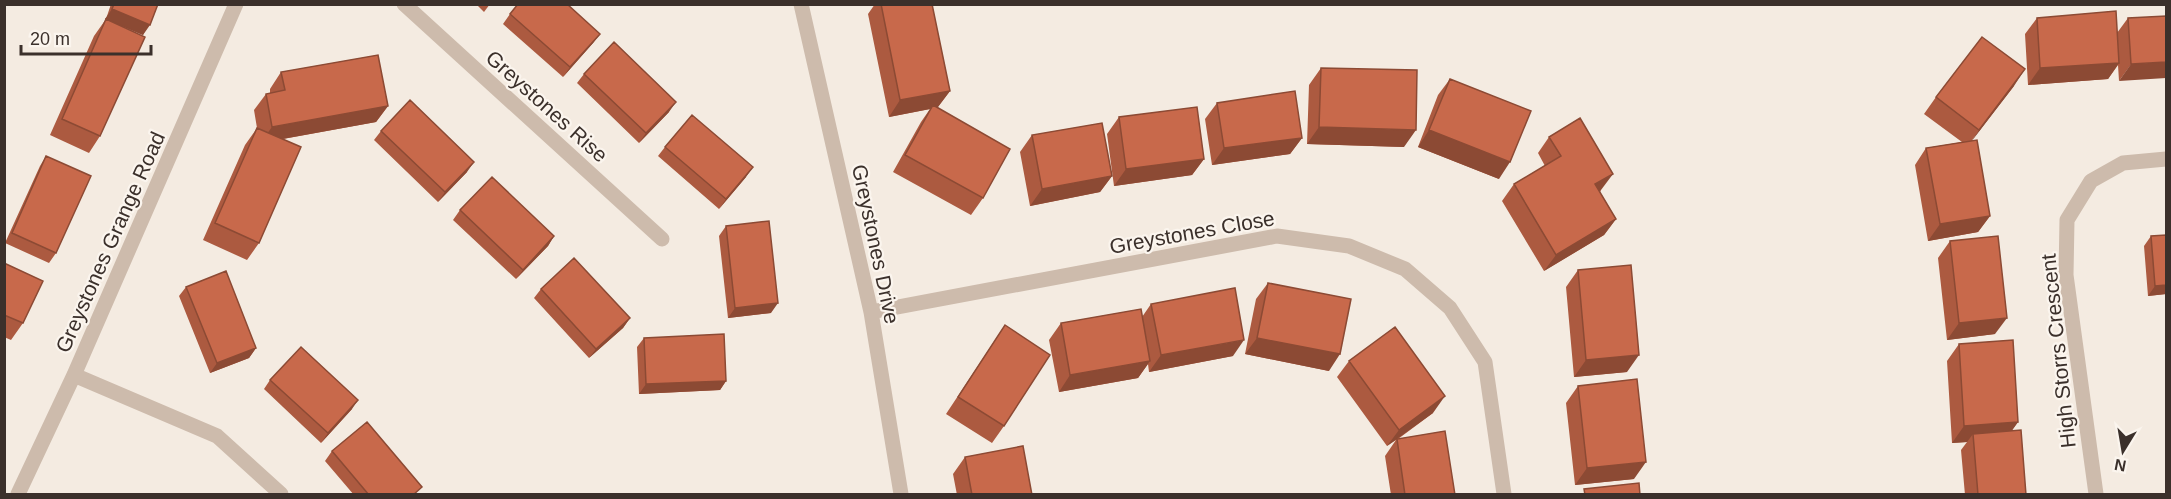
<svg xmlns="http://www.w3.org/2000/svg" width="2171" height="499" font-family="Helvetica,sans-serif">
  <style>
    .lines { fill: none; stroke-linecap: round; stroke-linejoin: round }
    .minor { stroke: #cdbbac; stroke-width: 15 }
    .wall { fill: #ac5a40 }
    .shaded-wall { fill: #8c4a34 }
    .building { fill: #c8694b; stroke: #8c4a34; stroke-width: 1.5 }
    .labels { text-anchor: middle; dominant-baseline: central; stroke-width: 4.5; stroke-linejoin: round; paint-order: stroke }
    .street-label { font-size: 21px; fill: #3b302b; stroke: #fbf5ee }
  </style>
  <rect width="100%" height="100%" fill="#f4ebe1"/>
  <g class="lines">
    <path class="minor" d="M404,4L662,239
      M801,4L871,312L901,494
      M871,312L1277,236L1349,246L1405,269L1450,308L1485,362L1504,494
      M74,375L217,436L281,494
      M18,494L74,375L236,4
      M2096,494L2066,275L2067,220L2091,181L2123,163L2166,159"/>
  </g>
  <path class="wall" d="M111,4H158L143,35L119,25L100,136L89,153L50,135L94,36L106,19Z
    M476,4H490L484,12Z
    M875,4H932L950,91L937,108L983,198L971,215L893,172L921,122L930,109L889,117L868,14Z
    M510,14L600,34L593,43L563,77L503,24Z
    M2166,16L2119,81L2118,65L2108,79L2028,85L2025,34L2037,18L2117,33L2128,18Z
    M1321,68L1404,147L1307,144L1309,85Z
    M281,72L388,106L376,122L283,139L259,243L247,260L203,240L245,145L257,128L254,110L266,94L270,93V89Z
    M584,74L669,112L639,143L577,83Z
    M1450,79L1499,179L1418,147L1438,95Z
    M2014,86L1972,140L1990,216L1978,232L1928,241L1915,165L1926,148L1962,142L1924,114L1936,97Z
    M1217,103L1302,138L1290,154L1212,165L1205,119Z
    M1119,117L1204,159L1192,175L1114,186L1107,134Z
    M381,131L467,172L438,202L374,140Z
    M1032,135L1112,176L1100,192L1030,206L1020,152Z
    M1549,137L1601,190L1600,192L1616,219L1604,235L1544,271L1502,201L1514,184L1545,166L1538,153Z
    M665,147L746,177L719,209L658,156Z
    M46,156L56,253L49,263L5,243L40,166Z
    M460,210L554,236L548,246L516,279L453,220Z
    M726,226L771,313L728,318L719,236Z
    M2166,235V294L2148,296L2144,246L2151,236Z
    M1950,241L1995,334L1947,340L1938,258Z
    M4,263L23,323L11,340L4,337Z
    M1578,270L1627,372L1574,377L1566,287Z
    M1268,283L1329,371L1245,354L1256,299Z
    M186,287L256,348L249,358L210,373L179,296Z
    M541,289L630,318L623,328L589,358L534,298Z
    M1151,304L1233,356L1149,372L1148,364L1138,378L1059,392L1049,340L1061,323L1142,317Z
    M1005,325L1004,426L992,443L946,414Z
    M644,338L726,381L720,390L639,394L637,347Z
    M1959,344L2018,422L2012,430L2026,495H1965L1961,450L1967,442L1952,443L1947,361Z
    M1349,361L1433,413L1398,439L1455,495H1391L1385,456L1396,440L1387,446L1337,377Z
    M270,380L352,409L321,443L264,389Z
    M1578,386L1634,479L1575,485L1566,403Z
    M332,451L417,495H354L325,461Z
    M965,457L1032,495H957L953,474Z"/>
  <path class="shaded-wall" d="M112,9L150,25L143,35L105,19Z
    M600,34L593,43L563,77L570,67Z
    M2166,62V78L2119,81L2131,64Z
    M2119,63L2108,79L2028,85L2040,68Z
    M2025,69L2014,86L1968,146L1979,130Z
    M950,91L938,107L931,109L933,105L930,109L889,117L900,100Z
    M676,102L669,112L639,143L646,133Z
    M388,106L376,122L260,143L272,127Z
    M1319,127L1416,130L1404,147L1307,144Z
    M1429,130L1510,162L1499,179L1418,147Z
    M1302,138L1290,154L1212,165L1224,148Z
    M1204,159L1192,175L1114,186L1126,169Z
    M474,162L467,172L438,202L445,192Z
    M753,167L746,177L719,209L726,199Z
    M1613,174L1601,190L1583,201L1595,184Z
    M1112,176L1100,192L1030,206L1042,189Z
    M1990,216L1978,232L1928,241L1940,224Z
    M1616,219L1604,235L1544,271L1556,255Z
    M554,236L548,246L516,279L523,270Z
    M2166,285V294L2148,296L2155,286Z
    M778,303L771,313L728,318L735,308Z
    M630,318L623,328L589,358L596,349Z
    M2007,318L1995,334L1947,340L1959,323Z
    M1257,338L1340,354L1329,371L1245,354Z
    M1244,340L1233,356L1149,372L1161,355Z
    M256,348L249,358L210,373L217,363Z
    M1639,355L1627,372L1574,377L1586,360Z
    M1150,361L1138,378L1059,392L1070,375Z
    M726,381L720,390L639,394L646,384Z
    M1445,396L1433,413L1387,446L1399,430Z
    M358,400L352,409L321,443L328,433Z
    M2018,422L2006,439L1973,434L1967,442L1952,443L1964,426Z
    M1646,462L1634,479L1575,485L1587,468Z"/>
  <path class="building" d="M114,4H158L150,25L112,9Z
    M518,4H567L600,34L570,67L510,14Z
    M881,4H932L950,91L900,100Z
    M2116,11L2119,63L2040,68L2037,18Z
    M2166,16V62L2131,64L2128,18Z
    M106,19L145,37L100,136L62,119Z
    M1982,37L2025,69L1979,130L1936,97Z
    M614,42L676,102L646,133L584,74Z
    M378,55L388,106L272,127L266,94L285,90L281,72Z
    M1321,68L1417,70L1416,130L1319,127Z
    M1450,79L1531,111L1510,162L1429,130Z
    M1295,91L1302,138L1224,148L1217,103Z
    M410,100L474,162L445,192L381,131Z
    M933,105L1010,149L983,198L905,155Z
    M1197,107L1204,159L1126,169L1119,117Z
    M692,115L753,167L726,199L665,147Z
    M1580,118L1613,174L1595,184L1616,219L1556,255L1514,184L1561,156L1549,137Z
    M1102,123L1112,176L1042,189L1032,135Z
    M257,128L301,147L259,243L215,223Z
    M1977,140L1990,216L1940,224L1926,148Z
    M46,156L91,176L56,253L12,233Z
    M492,177L554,236L523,270L460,210Z
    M769,221L778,303L735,308L726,226Z
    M2166,235V285L2155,286L2151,236Z
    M1998,236L2007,318L1959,323L1950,241Z
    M574,258L630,318L596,349L541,289Z
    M4,263L43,281L23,323L4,315Z
    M1631,265L1639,355L1586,360L1578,270Z
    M226,271L256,348L217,363L186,287Z
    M1268,283L1351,299L1340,354L1257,338Z
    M1235,288L1244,340L1161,355L1151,304Z
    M1141,309L1150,361L1070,375L1061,323Z
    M1005,325L1050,355L1004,426L958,397Z
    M1395,327L1445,396L1399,430L1349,361Z
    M724,334L726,381L646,384L644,338Z
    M2013,340L2018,422L1964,426L1959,344Z
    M301,347L358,400L328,433L270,380Z
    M1637,379L1646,462L1587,468L1578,386Z
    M367,422L422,487L413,495H369L332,451Z
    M2021,430L2026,495H1978L1973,434Z
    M1445,431L1455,495H1405L1397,439Z
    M1023,446L1032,495H972L965,457Z
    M1639,483L1640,495H1585L1584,489Z"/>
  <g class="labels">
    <g class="street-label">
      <text transform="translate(547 106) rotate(42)">Greystones Rise</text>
      <text transform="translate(1192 232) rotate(-10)">Greystones Close</text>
      <text transform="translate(110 242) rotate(-66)">Greystones Grange Road</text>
      <text transform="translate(876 244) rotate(78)">Greystones Drive</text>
      <text transform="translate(2058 351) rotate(-96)">High Storrs Crescent</text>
    </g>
  </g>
  <rect width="2171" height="499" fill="none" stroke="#3b302b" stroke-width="12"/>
  <g transform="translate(2123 451) rotate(191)" stroke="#fbf5ee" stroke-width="4.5" paint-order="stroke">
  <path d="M0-4.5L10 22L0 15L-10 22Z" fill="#3b302b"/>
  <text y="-9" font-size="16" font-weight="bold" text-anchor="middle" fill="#3b302b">N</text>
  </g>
  <path d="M21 45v9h130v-9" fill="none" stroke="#3b302b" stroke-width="3"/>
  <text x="30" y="45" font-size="18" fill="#3b302b" stroke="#fbf5ee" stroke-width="4.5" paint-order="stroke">20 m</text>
</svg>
